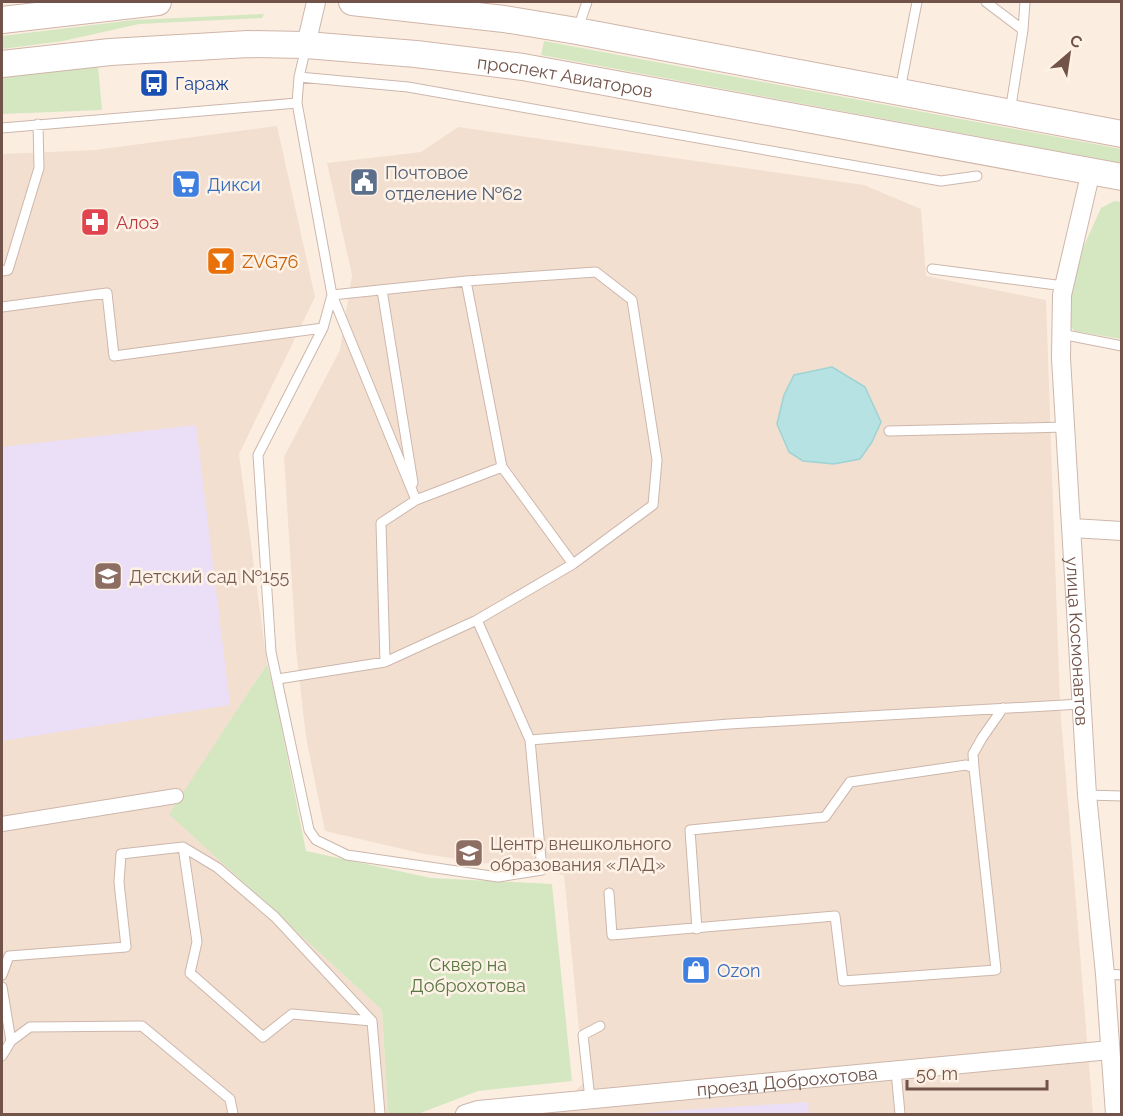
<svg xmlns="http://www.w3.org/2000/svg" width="1123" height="1116" font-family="Raleway,sans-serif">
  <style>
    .residential { fill: #f2dfd0 }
    .education { fill: #ebdef7 }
    .green { fill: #d5e7c1 }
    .water { fill: #b7e2e3; stroke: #9ed3d4; stroke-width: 1.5 }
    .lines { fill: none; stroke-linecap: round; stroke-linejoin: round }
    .service-casing { stroke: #cdb7ac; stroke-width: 11 }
    .pedestrian-casing { stroke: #cdb7ac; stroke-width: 16 }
    .minor-casing { stroke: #cdb7ac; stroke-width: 20 }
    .secondary-casing { stroke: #d0b5a9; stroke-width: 28 }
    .service { stroke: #fff; stroke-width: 9 }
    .pedestrian { stroke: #fff; stroke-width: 14 }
    .minor { stroke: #fff; stroke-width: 18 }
    .secondary { stroke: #fff; stroke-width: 26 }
    .labels { text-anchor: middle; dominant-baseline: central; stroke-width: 5; stroke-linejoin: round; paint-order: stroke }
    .street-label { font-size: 18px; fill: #715349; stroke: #fef2e7 }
    .transit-label { font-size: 18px; fill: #164399; stroke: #fef2e7; text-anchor: start }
    .service-label { font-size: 18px; fill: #4e5e75; stroke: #fef2e7; text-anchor: start }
    .shop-label { font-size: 18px; fill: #366cbe; stroke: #fef2e7; text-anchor: start }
    .health-label { font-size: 18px; fill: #be3a42; stroke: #fef2e7; text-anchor: start }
    .food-label { font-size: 18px; fill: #c56008; stroke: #fef2e7; text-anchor: start }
    .education-label { font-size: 18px; fill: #785e54; stroke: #fef2e7; text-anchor: start }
    .park-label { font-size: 18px; fill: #587742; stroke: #fef2e7 }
  </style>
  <rect width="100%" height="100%" fill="#fbeee1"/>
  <path class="residential" d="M277,126L315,297L239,454L267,664L170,814L382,1010L388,1114H2V154L95,150Z
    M458,127L864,185L921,209L926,276L1046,300L1060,705L1093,1114H534L557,1111L584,1082L564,875L424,854L325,831L306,738L296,649L284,457L340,350L352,275L327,163L421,152Z"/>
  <path class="education" d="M196,425L230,705L2,741V447Z
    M808,1102L809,1114H624Z"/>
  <path class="green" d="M264,14L262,18L139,24L63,41L2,49V36L134,20Z
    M544,41L1121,149V163L541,55Z
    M98,66L102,110L2,114V77Z
    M1114,201L1121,202V339L1075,331L1067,323L1073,270L1101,208Z
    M267,664L275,695L306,851L431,878L552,884L572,1081L478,1091L418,1114H388L382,1010L169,814Z"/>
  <path class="water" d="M832,367L865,387L881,422L872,442L860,459L834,464L803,461L789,452L777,424L784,395L794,375Z"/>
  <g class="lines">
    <g class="service-casing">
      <path id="service" d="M986,2L1023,30
        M577,31L587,2
        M306,47L299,77L297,103L332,295L323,328L258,455L271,652L309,830L316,840L347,855L498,877L542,870L530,740L729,724L1081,704
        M299,77L408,87L941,181L977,176
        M900,90L917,2
        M1010,112L1023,30L1025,2
        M2,128L297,103
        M932,269L1064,286
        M2,271L8,270L39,168L38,124
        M382,290L413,483
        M2,307L107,293L114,356L323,328
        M1061,334L1122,346
        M889,431L1066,427
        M416,500L332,295L466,281L596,272L632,300L657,460L653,505L573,564L502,467L466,281
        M477,620L530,740
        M385,662L381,523L416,500L502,467
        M278,679L385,662L477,620L573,564
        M974,768L973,754L982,738L1003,708
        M1087,795L1122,796
        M183,847L197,942L190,973L263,1037L292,1014L372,1021
        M609,893L612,935L835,916L843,981L996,970L974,768L966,765L850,782L825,817L690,830L697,929
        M1105,974L1122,975
        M2,975L9,956L126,947L119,882L121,854L183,847L218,868L275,917L372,1021L380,1114
        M2,987L11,1041
        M2,1056L11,1041L30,1027L142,1026L230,1099L233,1114
        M896,1071L900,1114
        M590,1099L583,1035L600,1026"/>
    </g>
    <g class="pedestrian-casing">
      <path id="pedestrian" d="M2,824L176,796"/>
    </g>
    <g class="minor-casing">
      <g id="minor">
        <path d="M306,45L316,2"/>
        <path id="s1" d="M1091,171L1062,295L1061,358L1087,795L1105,974L1115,1114"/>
        <path d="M1072,528L1122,531"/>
        <path id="s2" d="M465,1114L478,1110C688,1089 899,1071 1110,1050"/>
      </g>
    </g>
    <g class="secondary-casing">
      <g id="secondary">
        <path d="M352,2L504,19L577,31L1122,134"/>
        <path d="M2,20L158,2"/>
        <path id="s3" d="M2,64L110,52L248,44L306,45L416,54L523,67L1122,177"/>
      </g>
    </g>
    <use href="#service" class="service"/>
    <use href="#pedestrian" class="pedestrian"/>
    <use href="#minor" class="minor"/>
    <use href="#secondary" class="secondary"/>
  </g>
  <defs>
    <g id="bus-square" transform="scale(1.5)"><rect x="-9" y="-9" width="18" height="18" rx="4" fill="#1a4fb4" stroke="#fef2e7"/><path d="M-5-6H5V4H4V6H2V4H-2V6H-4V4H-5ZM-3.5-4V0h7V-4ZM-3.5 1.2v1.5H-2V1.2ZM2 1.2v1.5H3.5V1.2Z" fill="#fff"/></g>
    <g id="civic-square" transform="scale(1.5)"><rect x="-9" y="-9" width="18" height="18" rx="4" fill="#5c6f8a" stroke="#fef2e7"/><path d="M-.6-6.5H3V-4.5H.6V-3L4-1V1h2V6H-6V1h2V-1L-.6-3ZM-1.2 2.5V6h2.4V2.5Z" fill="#fff"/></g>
    <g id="supermarket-square" transform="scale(1.5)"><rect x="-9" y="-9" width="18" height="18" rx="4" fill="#3f7fe0" stroke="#fef2e7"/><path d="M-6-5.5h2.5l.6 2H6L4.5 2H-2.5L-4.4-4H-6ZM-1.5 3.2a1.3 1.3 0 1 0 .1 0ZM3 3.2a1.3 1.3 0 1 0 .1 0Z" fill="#fff"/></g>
    <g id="pharmacy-square" transform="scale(1.5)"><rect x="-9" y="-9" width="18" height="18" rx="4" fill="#e0444e" stroke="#fef2e7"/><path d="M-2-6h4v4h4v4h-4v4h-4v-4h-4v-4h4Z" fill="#fff"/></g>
    <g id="bar-square" transform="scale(1.5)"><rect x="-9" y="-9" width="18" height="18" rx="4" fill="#e8710a" stroke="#fef2e7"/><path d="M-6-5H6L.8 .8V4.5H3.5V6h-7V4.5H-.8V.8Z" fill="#fff"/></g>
    <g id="school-square" transform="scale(1.5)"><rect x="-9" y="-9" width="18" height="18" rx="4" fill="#8d6e63" stroke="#fef2e7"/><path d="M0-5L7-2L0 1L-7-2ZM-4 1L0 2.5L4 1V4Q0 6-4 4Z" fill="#fff"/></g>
    <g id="shop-square" transform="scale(1.5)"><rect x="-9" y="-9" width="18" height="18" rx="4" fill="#3f7fe0" stroke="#fef2e7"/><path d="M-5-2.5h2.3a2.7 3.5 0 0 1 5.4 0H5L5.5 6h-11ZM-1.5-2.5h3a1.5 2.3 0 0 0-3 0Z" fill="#fff"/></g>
  </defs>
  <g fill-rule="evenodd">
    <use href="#bus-square" x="154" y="83"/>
    <use href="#civic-square" x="364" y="182"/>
    <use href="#supermarket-square" x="186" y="184"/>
    <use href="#pharmacy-square" x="95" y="222"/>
    <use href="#bar-square" x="221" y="261"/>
    <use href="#school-square" x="108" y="576"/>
    <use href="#school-square" x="469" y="853"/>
    <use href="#shop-square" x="696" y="970"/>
  </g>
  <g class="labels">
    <g class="street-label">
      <text stroke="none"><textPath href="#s3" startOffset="566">проспект Авиаторов</textPath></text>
      <text stroke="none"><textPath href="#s1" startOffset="474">улица Космонавтов</textPath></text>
      <text stroke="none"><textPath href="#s2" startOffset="324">проезд Доброхотова</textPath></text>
    </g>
    <g class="transit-label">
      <text x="175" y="83">Гараж</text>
    </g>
    <g class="service-label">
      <text x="385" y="172">Почтовое<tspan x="385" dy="21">отделение №62</tspan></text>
    </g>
    <g class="shop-label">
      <text x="207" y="184">Дикси</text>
      <text x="717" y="970">Ozon</text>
    </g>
    <g class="health-label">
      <text x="116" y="222">Алоэ</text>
    </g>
    <g class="food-label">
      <text x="242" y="261">ZVG76</text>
    </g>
    <g class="education-label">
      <text x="129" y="576">Детский сад №155</text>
      <text x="490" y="843">Центр внешкольного<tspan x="490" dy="21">образования «ЛАД»</tspan></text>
    </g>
    <g class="park-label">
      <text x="468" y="964">Сквер на<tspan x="468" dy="21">Доброхотова</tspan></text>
    </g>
  </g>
  <rect width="1123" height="1116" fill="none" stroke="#715349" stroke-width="6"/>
  <g transform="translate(1069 54) rotate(29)" stroke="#fef2e7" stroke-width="4.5" paint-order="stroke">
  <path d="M0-4.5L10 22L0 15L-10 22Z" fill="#715349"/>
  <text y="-9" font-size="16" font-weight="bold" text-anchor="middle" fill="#715349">С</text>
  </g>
  <path d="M907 1080v9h140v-9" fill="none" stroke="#715349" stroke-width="3"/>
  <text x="916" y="1080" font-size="18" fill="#715349" stroke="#fef2e7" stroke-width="4.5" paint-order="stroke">50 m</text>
</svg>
